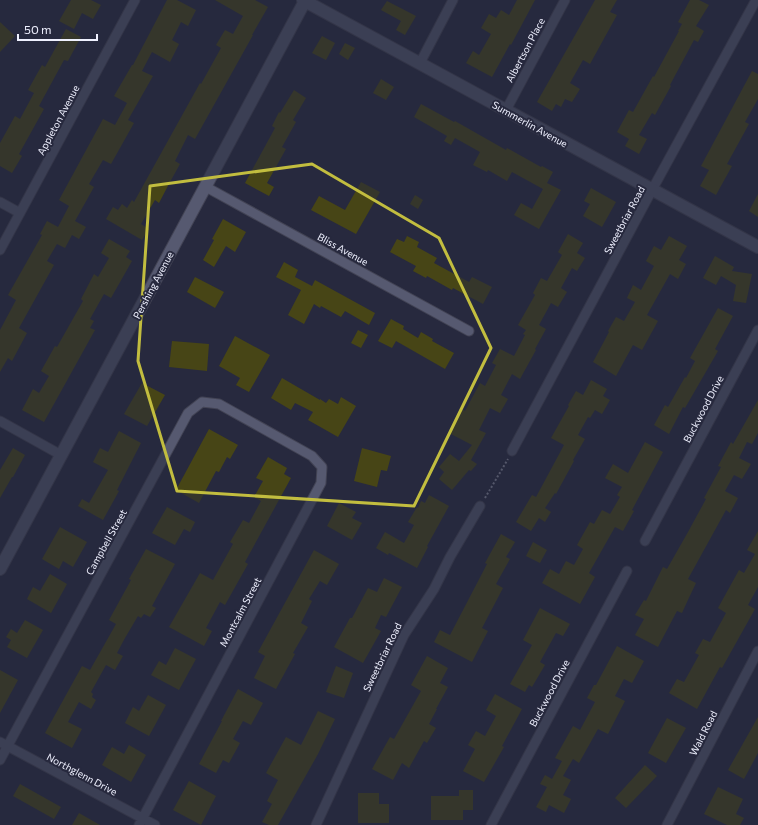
<svg xmlns="http://www.w3.org/2000/svg" width="758" height="825" font-family="Commissioner,sans-serif">
  <style>
    .building { fill: #474516 }
    .lines { fill: none; stroke-linecap: round; stroke-linejoin: round }
    .minor-casing { stroke: #424354; stroke-width: 11 }
    .tertiary-casing { stroke: #424354; stroke-width: 14 }
    .path { stroke: #8d8fa1; stroke-width: 2; stroke-dasharray: 2 2; stroke-linecap: butt }
    .minor { stroke: #565970; stroke-width: 9 }
    .tertiary { stroke: #565970; stroke-width: 12 }
    .marked { fill: none; stroke: #c2bd3f; stroke-width: 3; stroke-linejoin: round }
    .labels { text-anchor: middle; dominant-baseline: central; stroke-width: 4; stroke-linejoin: round; paint-order: stroke }
    .street-label { font-size: 10px; fill: #eff1ff; stroke: #27293e }
  </style>
  <rect width="100%" height="100%" fill="#27293e"/>
  <path class="building" d="M71,0H91L101,5L93,19L82,13L74,29L59,21Z
    M167,0H177L196,10L188,26L181,22L172,40L179,44L170,62L152,52L142,71L153,76L128,120L134,123L111,164L103,160L89,184L94,187L75,221L86,227L79,239L72,235L65,248L57,244L47,261L54,265L19,328L27,333L12,361L8,358L0,372V330L16,300L8,295L42,235L40,234L47,221L58,227L69,206L59,200L103,119L115,125L127,103L114,96L132,65H133Z
    M215,0H255L268,7L252,35H253L195,139L188,135L175,161L180,164L170,182L159,203L155,200L141,224L149,229L142,240L106,219L113,207L118,210L122,204L127,208L132,200L134,202L200,83L201,84L221,48L216,45L225,30L233,34L243,16Z
    M517,0H535L511,45L510,44L492,77L466,63L473,51L479,55L491,34L481,28L489,14L496,18L501,10L509,15Z
    M595,0H617L610,12L617,15L590,64L583,60L570,83L580,89L572,102L565,99L561,107L556,104L552,111L537,102Z
    M690,0H699L709,5L696,26L704,31L698,42L694,40L670,85L671,86L655,115L652,113L639,135L647,139L639,154L625,146L629,139L617,132L629,110L633,112L653,76L654,77L679,31H678L682,24L678,22Z
    M387,1L416,16L405,35L396,30L401,21L381,10Z
    M0,22L15,36L0,52Z
    M66,29L81,37L68,61L64,60L39,106L44,109L19,154L22,156L12,173L0,166V143L15,116L20,119L34,93L28,90L42,65L45,67Z
    M322,36L335,43L326,60L312,53Z
    M345,43L355,48L348,60L339,54Z
    M752,71L758,74V99L745,122L749,124L727,164L732,166L716,195L700,186L709,170L701,166Z
    M381,79L394,87L386,100L373,93Z
    M294,90L306,98L293,120L296,122L282,147L286,149L267,183L274,187L269,196L245,183L275,128L272,126L279,112L280,113Z
    M421,104L454,122L455,121L506,150L507,148L541,167L542,166L553,172L547,183L561,190L539,229L514,215L521,203L532,209L543,189L512,172L507,181L488,170L487,172L473,165L480,152L455,138L451,145L444,141L447,136L414,117Z
    M361,182L380,192L356,234L311,210L319,196L345,210Z
    M591,188L616,202L602,227L583,216L590,204L584,201Z
    M758,194V217L749,211Z
    M415,195L423,200L418,209L410,204Z
    M223,219L246,232L235,252L226,246L214,267L203,260L214,240L212,239Z
    M568,234L583,243L577,253L585,258L577,271L572,268L561,288L567,292L558,307L551,303L539,325L546,329L535,349L536,350L520,379L512,374L501,395L508,399L500,413L490,408L479,430L486,433L471,460L477,464L471,471L469,470L452,490L439,479L444,472L439,467L450,454L459,461L472,445L449,433L462,409L465,411L480,383L485,386L496,365L492,363L500,349L514,356L525,335L523,334L526,330L518,325L535,295L533,293L541,278L547,281L562,255L558,252Z
    M407,236L419,242L417,247L437,258L434,263L469,282L472,277L492,287L483,304L453,288L452,290L427,276L426,278L413,271L416,266L390,252L397,239L404,242Z
    M669,236L687,246L679,260L686,264L678,279L670,274L647,315L658,321L642,350L633,345L616,376L593,362L609,332L608,331L616,317L624,321L635,302L627,298L633,285L641,290L654,266L646,261L654,246L661,250Z
    M109,239L130,251L126,257L132,261L111,298L104,294L90,319L94,321L90,328L95,330L44,422L22,410L33,389L39,393L49,376L41,371L55,346L57,347L83,301L81,299L94,274L98,277L109,258L101,253Z
    M715,256L734,267L732,271L752,274L746,303L733,301L736,285L721,276L716,285L703,278Z
    M284,262L298,270L295,277L312,286L315,280L375,313L369,325L345,311L341,317L321,306L320,308L314,304L304,324L288,315L301,290L276,277Z
    M195,277L224,292L215,308L187,292Z
    M718,308L733,316L715,349L718,351L685,408L683,407L669,434L654,425L665,405L668,407L685,377L686,378L695,361L690,358Z
    M391,319L404,326L403,329L418,338L421,332L433,339L432,341L454,353L445,369L396,341L392,348L378,341Z
    M358,330L368,335L361,348L351,343Z
    M235,336L270,355L249,392L236,385L240,378L219,366Z
    M172,341L209,344L207,371L169,367Z
    M282,378L320,400V399L326,403L329,399L338,404L341,397L356,406L338,437L308,420L313,412L295,403L291,410L271,398Z
    M591,380L607,389L603,396L610,400L602,414L595,410L590,418L588,417L578,435L585,439L573,460L574,461L556,494L555,493L545,508L551,512L545,522L539,518L531,531L516,522L532,495L536,497L564,445L551,438L569,406L568,405L576,391L583,395Z
    M142,383L165,395L147,426L124,414Z
    M758,400V433L752,444L747,442L739,458L751,464L742,479L734,475L725,491L738,498L730,513L726,510L688,579L696,583L687,602L682,613L677,611L658,647L635,635L644,619L635,615L644,600L646,601L663,567L667,569L688,532L706,499L704,498L721,467L718,466L731,442L733,444Z
    M209,429L238,445L230,459L227,457L219,472L216,471L199,503L176,490Z
    M119,431L141,443L117,490L119,491L103,520L78,506L82,499L89,503L108,470L93,462L100,448L108,452Z
    M645,442L663,452L632,510L634,511L623,531L615,527L589,573L595,577L580,604L542,583L550,569L559,574L566,561L574,565L583,549L577,545L590,522L594,524L602,510L610,514L620,497L617,495L622,487L605,478L613,464L628,473Z
    M13,448L25,455L13,477H12L0,498V470Z
    M362,448L391,456L387,471L381,470L377,487L354,481Z
    M268,457L287,468L284,474L291,478L245,562L248,564L225,605L220,602L206,628L212,631L204,646L169,627L200,573L213,580L233,544L230,542L243,520L249,523L261,501L254,497L263,481L256,478Z
    M429,495L449,506L427,546L428,547L417,568L389,553L388,555L376,548L385,532L404,543L414,525L408,522L417,507L418,508L421,501L425,503Z
    M339,503L356,512L352,518L362,523L352,540L327,526Z
    M167,507L195,522L190,532L184,529L175,545L152,533Z
    M60,527L87,542L73,567L63,561L59,569L42,559Z
    M758,531V587L748,605L755,609L722,668L720,667L697,709L669,693L677,679L684,682L699,655L695,653L703,639L710,642L726,613L718,608L739,570L744,573L755,554L747,550Z
    M501,534L515,542L506,557L510,559L496,584L503,588L482,628L488,631L472,662L434,642L440,630L450,635L487,564L485,563Z
    M533,542L547,550L540,563L526,556Z
    M146,549L175,564L152,606L156,608L150,617L144,614L141,618L138,616L125,638L117,653L123,656L115,670L106,665L91,692L93,694L92,697L96,700L91,709L79,702L68,722L82,729L72,748L45,733L82,666L90,670L116,624L109,620L131,580L129,579Z
    M314,550L339,564L327,585L320,581L309,599L312,601L301,623L308,627L293,653L295,654L276,689L254,678L265,656L258,652Z
    M50,574L67,584L51,613L27,599L33,587L40,591Z
    M384,578L402,587L386,617L381,615L375,628L381,631L363,663L334,647L350,618H352L368,588L377,592Z
    M540,608L570,624L563,636L556,633L540,662L545,665L532,687L529,685L525,692L510,684L532,645L523,640Z
    M25,620L43,630L27,658L7,647L11,640L6,637L11,629L17,633Z
    M617,646L644,661L632,683L624,679L615,696L625,701L608,734L598,729L579,763L573,759L563,776L571,780L563,795L571,799L564,813L549,805L546,812L536,807L547,787L540,784L545,775L552,779L562,761L555,758L573,726L580,730L595,702L587,698L594,685H596Z
    M175,648L196,659L179,690L151,675L159,661L166,665Z
    M427,656L448,668L440,683L448,687L436,709H437L429,724L436,728L427,743L424,741L409,768L402,763L393,780L372,769L390,737L394,739L421,691L411,685Z
    M336,666L353,673L344,698L326,692Z
    M0,670L18,680L0,713Z
    M238,689L263,703L251,725L243,721L233,739L240,743L229,763L223,760L216,773L199,764L222,721H221Z
    M495,694L522,709L502,746L504,747L484,782L463,771L475,749L468,745L476,731L485,736L496,716L486,710Z
    M148,695L166,705L149,736L125,723L133,707L139,711Z
    M318,711L335,719L318,754L278,825H269L262,822L272,804L267,801L278,780L266,773L286,737L301,745Z
    M758,717V753L744,779L728,770Z
    M667,718L686,728L666,763L648,753Z
    M129,745L146,755L131,782L102,765L112,747L124,754Z
    M645,765L657,776L626,808L615,798Z
    M189,781L216,796L201,825L173,810Z
    M20,784L61,807L54,819L13,796Z
    M718,787L743,799L736,814L744,818L740,825H727L704,814Z
    M459,790H473V810H463V820H431V796H459Z
    M358,793H379V804H389V823H358Z
    M79,813L100,825H72Z"/>
  <g class="lines">
    <g class="minor-casing">
      <path id="minor" d="M420,63L453,0
        M506,110L565,0
        M206,187L469,331
        M0,202L20,213
        M0,250L135,0
        M0,421L61,455
        M512,451L652,190L756,0
        M645,541L758,330
        M0,742L155,825
        M0,760L188,413L202,402L219,404L312,456L322,467L321,483L139,825
        M316,825L404,635L434,589L450,557L480,506
        M491,825L627,571
        M667,825L758,651"/>
    </g>
    <g class="tertiary-casing">
      <path id="tertiary" d="M303,0L758,247
        M0,569L305,1"/>
    </g>
    <path class="path" d="M485,498L508,459"/>
    <use href="#minor" class="minor"/>
    <use href="#tertiary" class="tertiary"/>
  </g>
  <path d="M0 0H758V825H0ZM312,164L439,238L491,348L414,506L177,491L138,361L150,186Z" fill="#27293e" fill-opacity=".55" fill-rule="evenodd"/>
  <path class="marked" d="M312,164L439,238L491,348L414,506L177,491L138,361L150,186Z"/>
  <g class="labels">
    <g class="street-label">
      <text transform="translate(525 50) rotate(-62)">Albertson Place</text>
      <text transform="translate(58 120) rotate(-62)">Appleton Avenue</text>
      <text transform="translate(530 124) rotate(29)">Summerlin Avenue</text>
      <text transform="translate(624 220) rotate(-62)">Sweetbriar Road</text>
      <text transform="translate(343 249) rotate(29)">Bliss Avenue</text>
      <text transform="translate(153 285) rotate(-62)">Pershing Avenue</text>
      <text transform="translate(703 409) rotate(-62)">Buckwood Drive</text>
      <text transform="translate(106 542) rotate(-61)">Campbell Street</text>
      <text transform="translate(240 612) rotate(-62)">Montcalm Street</text>
      <text transform="translate(382 657) rotate(-64)">Sweetbriar Road</text>
      <text transform="translate(549 693) rotate(-62)">Buckwood Drive</text>
      <text transform="translate(703 733) rotate(-63)">Wald Road</text>
      <text transform="translate(82 774) rotate(28)">Northglenn Drive</text>
    </g>
  </g>
  <path d="M18 34v6h79v-6" fill="none" stroke="#eff1ff" stroke-width="2"/>
  <text x="24" y="34" font-size="12" fill="#eff1ff" stroke="#27293e" stroke-width="3" paint-order="stroke">50 m</text>
</svg>
